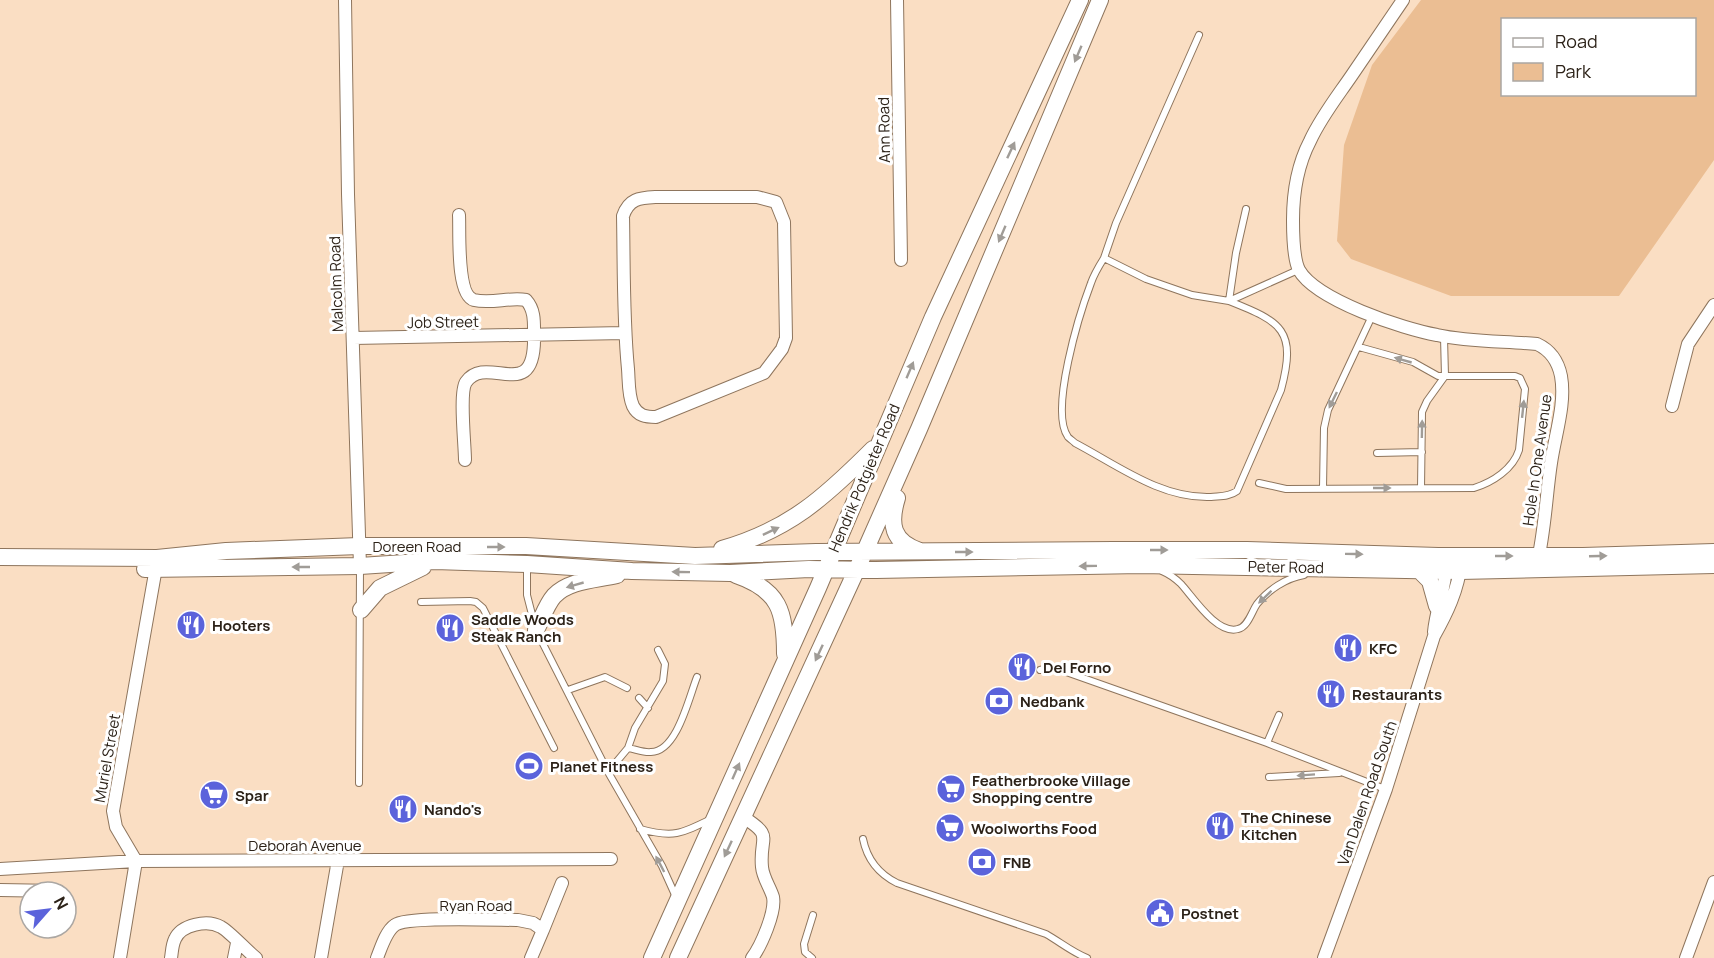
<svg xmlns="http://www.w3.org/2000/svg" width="1714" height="958" font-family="Manrope,sans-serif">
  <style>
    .green { fill: #ebbe93; fill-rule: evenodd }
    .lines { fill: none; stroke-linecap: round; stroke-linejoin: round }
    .lane-casing { stroke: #8e755d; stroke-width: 8 }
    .street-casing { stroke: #8e755d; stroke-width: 14 }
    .secondary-casing { stroke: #8e755d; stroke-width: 18 }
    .lane { stroke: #fff; stroke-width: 6 }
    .street { stroke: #fff; stroke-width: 12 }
    .secondary { stroke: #fff; stroke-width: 16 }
    .oneway { fill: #a09c97 }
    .labels { text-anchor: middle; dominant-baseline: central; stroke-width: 6; stroke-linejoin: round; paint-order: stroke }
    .street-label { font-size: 15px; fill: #2c2218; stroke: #fff }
    .poi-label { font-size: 15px; font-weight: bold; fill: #2c2218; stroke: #fff; text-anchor: start }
  </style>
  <rect width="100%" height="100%" fill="#fadec3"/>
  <path class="green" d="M1421,0H1714V160L1619,296H1451L1351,259L1337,241L1344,145L1372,65ZM1502,20H1694V94H1502Z"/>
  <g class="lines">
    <g class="lane-casing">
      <path id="lane" d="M1246,209L1236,253L1229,301C1282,322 1297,330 1281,390L1237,491C1229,497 1220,496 1211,497C1161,499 1117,465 1075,443C1073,441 1070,439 1068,437C1049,411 1080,312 1091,283C1094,274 1099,266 1104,258L1146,279L1192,295L1229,301L1298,270
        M1104,258L1116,223L1199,35
        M1377,453L1422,452
        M1259,483L1286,489L1474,488C1493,482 1513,469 1519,450L1525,389L1520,378L1515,376H1438L1413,362L1359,347
        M1323,488L1324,428L1328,410L1372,316
        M1421,488L1422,412L1427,401L1445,376L1444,337
        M527,565V595L536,630L608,772L662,866L676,897
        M1162,571C1169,574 1176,579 1181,584C1193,597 1217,635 1238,629C1248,627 1252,611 1257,604C1268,590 1286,578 1304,575
        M421,602L470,601L476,602L483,608L554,748
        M1040,670L1052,667L1267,743L1385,789
        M568,690L605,677L627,688
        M639,698L648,708
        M1267,743L1279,715
        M628,748C635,749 644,753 651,752C677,752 689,697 697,677
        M608,772L628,748L635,728L663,681L665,664L658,650
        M1269,777L1339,773
        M359,783L360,567
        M640,829C673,838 681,834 711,819
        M863,839C867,859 879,874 897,883L1046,934C1060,942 1072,952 1087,958
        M812,958L805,952L804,944L813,915"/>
    </g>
    <g class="street-casing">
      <path id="street" d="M345,0L348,194L360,566
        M897,0L901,260
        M1403,0C1386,25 1369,50 1352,75C1337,97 1321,117 1310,141C1297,166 1293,192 1293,220C1293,233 1293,258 1299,270C1316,300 1403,329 1437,335C1469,342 1504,341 1537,344C1550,350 1558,361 1561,376C1566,404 1555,435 1551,463C1546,496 1545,531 1537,564
        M657,197H757L776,202L784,222L786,338L782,349L764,373L656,417C646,417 638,416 633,406C628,395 629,380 628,369C623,318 624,267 623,216C629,198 640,198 657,197Z
        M459,215C460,232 456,295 474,300C491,304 510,297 526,300C535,310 534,322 534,335C536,407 487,352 466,382C459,392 465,445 465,460
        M353,338L624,333
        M1672,406L1688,344L1714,305
        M1434,632C1436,609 1446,587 1446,564
        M743,817C775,837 759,836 762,867C763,878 770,887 773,897C776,912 761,946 752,958
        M0,869L136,861L611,859
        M0,890L58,891
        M120,958L136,861L116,827L113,811L157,562
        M171,958C172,952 172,945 175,939C181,925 207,919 221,927C229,931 247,951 256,958
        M234,958L237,943
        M321,958L338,860
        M377,958C381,948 386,931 395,925C407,916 498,920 518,920L533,923L543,930L562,883
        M531,958L543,930
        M1324,958L1386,789L1434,636C1447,613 1458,590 1461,563
        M1686,958L1714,882"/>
    </g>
    <g class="secondary-casing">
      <path id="secondary" d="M897,498C889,524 892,542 920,551
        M722,549C789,530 825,497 873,449
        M0,557L157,558L226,551L359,546H526L695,556L816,552L1114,550H1247L1438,556H1583L1714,552
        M145,569L360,566L435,561L527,564L632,571L730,573L809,569L876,570L1141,565L1460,571L1714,565
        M1419,570L1430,581L1437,606
        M736,575C780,590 785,612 785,654
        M361,610L380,588L423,567
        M536,630C542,619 546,605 554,596C569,580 596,580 617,575
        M652,958L818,588L933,317L1080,0
        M678,958L857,569L919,429L1100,0"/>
    </g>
    <use href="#lane" class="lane"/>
    <use href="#street" class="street"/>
    <use href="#secondary" class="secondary"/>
  </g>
  <defs><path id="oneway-solid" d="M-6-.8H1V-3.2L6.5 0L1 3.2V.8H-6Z" transform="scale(1.5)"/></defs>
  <g class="oneway">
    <use href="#oneway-solid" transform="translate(1078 54) rotate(113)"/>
    <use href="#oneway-solid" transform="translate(1011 150) rotate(-65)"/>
    <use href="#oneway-solid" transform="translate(1002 234) rotate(113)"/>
    <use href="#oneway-solid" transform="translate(1403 360) rotate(-164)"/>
    <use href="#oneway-solid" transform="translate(910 370) rotate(-67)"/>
    <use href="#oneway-solid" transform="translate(1333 400) rotate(116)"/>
    <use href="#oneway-solid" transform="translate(1523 409) rotate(-84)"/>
    <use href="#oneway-solid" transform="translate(1422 429) rotate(-89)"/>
    <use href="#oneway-solid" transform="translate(1382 488)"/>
    <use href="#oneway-solid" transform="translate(771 531) rotate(-25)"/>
    <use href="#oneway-solid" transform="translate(496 547)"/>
    <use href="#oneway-solid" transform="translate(1159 550)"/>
    <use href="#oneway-solid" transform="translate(964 552)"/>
    <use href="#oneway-solid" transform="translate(1354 554) rotate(1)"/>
    <use href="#oneway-solid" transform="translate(1504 556)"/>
    <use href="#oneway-solid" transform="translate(1598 556) rotate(-2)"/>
    <use href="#oneway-solid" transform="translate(1088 566) rotate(179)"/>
    <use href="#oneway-solid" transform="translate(301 567) rotate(180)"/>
    <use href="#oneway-solid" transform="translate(681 572) rotate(-179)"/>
    <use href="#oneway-solid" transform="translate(575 585) rotate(164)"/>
    <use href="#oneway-solid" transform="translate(1265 597) rotate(136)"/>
    <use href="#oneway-solid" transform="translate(819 653) rotate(115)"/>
    <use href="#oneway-solid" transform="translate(736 771) rotate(-66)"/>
    <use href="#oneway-solid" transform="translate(1306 775) rotate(176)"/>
    <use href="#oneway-solid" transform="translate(728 849) rotate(115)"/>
    <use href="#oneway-solid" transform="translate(660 864) rotate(-118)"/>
  </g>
  <defs>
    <g id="restaurant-disc" transform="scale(1.5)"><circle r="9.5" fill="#5b63db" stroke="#fff"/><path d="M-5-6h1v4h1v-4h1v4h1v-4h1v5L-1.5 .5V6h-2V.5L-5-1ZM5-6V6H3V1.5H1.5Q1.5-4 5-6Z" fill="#fff"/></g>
    <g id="bank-disc" transform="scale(1.5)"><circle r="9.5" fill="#5b63db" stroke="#fff"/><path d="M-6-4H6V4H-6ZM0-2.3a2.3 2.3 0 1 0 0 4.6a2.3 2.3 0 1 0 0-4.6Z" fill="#fff"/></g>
    <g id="stadium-disc" transform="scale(1.5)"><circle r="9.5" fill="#5b63db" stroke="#fff"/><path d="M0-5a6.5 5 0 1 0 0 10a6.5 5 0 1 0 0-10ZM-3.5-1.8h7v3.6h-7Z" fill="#fff"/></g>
    <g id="supermarket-disc" transform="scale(1.5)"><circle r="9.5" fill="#5b63db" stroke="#fff"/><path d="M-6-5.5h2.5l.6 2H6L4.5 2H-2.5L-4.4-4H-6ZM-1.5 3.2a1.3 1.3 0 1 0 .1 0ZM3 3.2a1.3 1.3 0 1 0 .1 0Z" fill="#fff"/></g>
    <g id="civic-disc" transform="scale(1.5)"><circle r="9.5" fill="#5b63db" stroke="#fff"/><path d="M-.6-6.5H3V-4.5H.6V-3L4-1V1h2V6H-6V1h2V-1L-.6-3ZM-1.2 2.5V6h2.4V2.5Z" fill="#fff"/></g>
  </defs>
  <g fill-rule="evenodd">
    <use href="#restaurant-disc" x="191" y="625"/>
    <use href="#restaurant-disc" x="450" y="628"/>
    <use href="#restaurant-disc" x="1348" y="648"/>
    <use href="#restaurant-disc" x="1022" y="667"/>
    <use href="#restaurant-disc" x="1331" y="694"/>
    <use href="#bank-disc" x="999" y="701"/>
    <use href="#stadium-disc" x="529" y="766"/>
    <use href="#supermarket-disc" x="951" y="789"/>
    <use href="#supermarket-disc" x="214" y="795"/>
    <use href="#restaurant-disc" x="403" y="809"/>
    <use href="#restaurant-disc" x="1220" y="826"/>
    <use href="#supermarket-disc" x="950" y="828"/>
    <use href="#bank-disc" x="982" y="862"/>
    <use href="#civic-disc" x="1160" y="913"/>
  </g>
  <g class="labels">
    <g class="street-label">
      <text transform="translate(884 130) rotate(-91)">Ann Road</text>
      <text transform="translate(336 284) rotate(-92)">Malcolm Road</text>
      <text transform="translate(443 322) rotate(-1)">Job Street</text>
      <text transform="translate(1537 460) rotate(-82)">Hole In One Avenue</text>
      <text transform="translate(864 478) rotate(-67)">Hendrik Potgieter Road</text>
      <text x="417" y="546">Doreen Road</text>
      <text transform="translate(1286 567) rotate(1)">Peter Road</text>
      <text transform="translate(107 758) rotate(-80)">Muriel Street</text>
      <text transform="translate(1367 793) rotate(-71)">Van Dalen Road South</text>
      <text x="305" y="845">Deborah Avenue</text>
      <text x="476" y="905">Ryan Road</text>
    </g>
    <g class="poi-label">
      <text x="471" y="619">Saddle Woods<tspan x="471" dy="17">Steak Ranch</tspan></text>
      <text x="212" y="625">Hooters</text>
      <text x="1369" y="648">KFC</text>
      <text x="1043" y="667">Del Forno</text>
      <text x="1352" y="694">Restaurants</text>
      <text x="1020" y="701">Nedbank</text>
      <text x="550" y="766">Planet Fitness</text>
      <text x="972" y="780">Featherbrooke Village<tspan x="972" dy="17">Shopping centre</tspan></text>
      <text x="235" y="795">Spar</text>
      <text x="424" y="809">Nando's</text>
      <text x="1241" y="817">The Chinese<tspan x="1241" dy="17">Kitchen</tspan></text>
      <text x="971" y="828">Woolworths Food</text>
      <text x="1003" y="862">FNB</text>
      <text x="1181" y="913">Postnet</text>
    </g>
  </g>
  <rect x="1501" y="18" width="195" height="78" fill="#ffffff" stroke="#aba7a3" stroke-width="1.5"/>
  <rect x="1513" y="38" width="30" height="9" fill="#ffffff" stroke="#aba7a3" stroke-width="1.5"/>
  <text x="1555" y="48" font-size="18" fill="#2c2218">Road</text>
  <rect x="1513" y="63" width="30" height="18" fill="#ebbe93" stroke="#aba7a3" stroke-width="1.5"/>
  <text x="1555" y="78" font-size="18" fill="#2c2218">Park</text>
  <g transform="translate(48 910) rotate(62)"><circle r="28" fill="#ffffff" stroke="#aba7a3" stroke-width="1.5"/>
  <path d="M0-4.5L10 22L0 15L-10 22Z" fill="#5b63db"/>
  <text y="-9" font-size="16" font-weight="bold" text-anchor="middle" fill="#2c2218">N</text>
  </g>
</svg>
